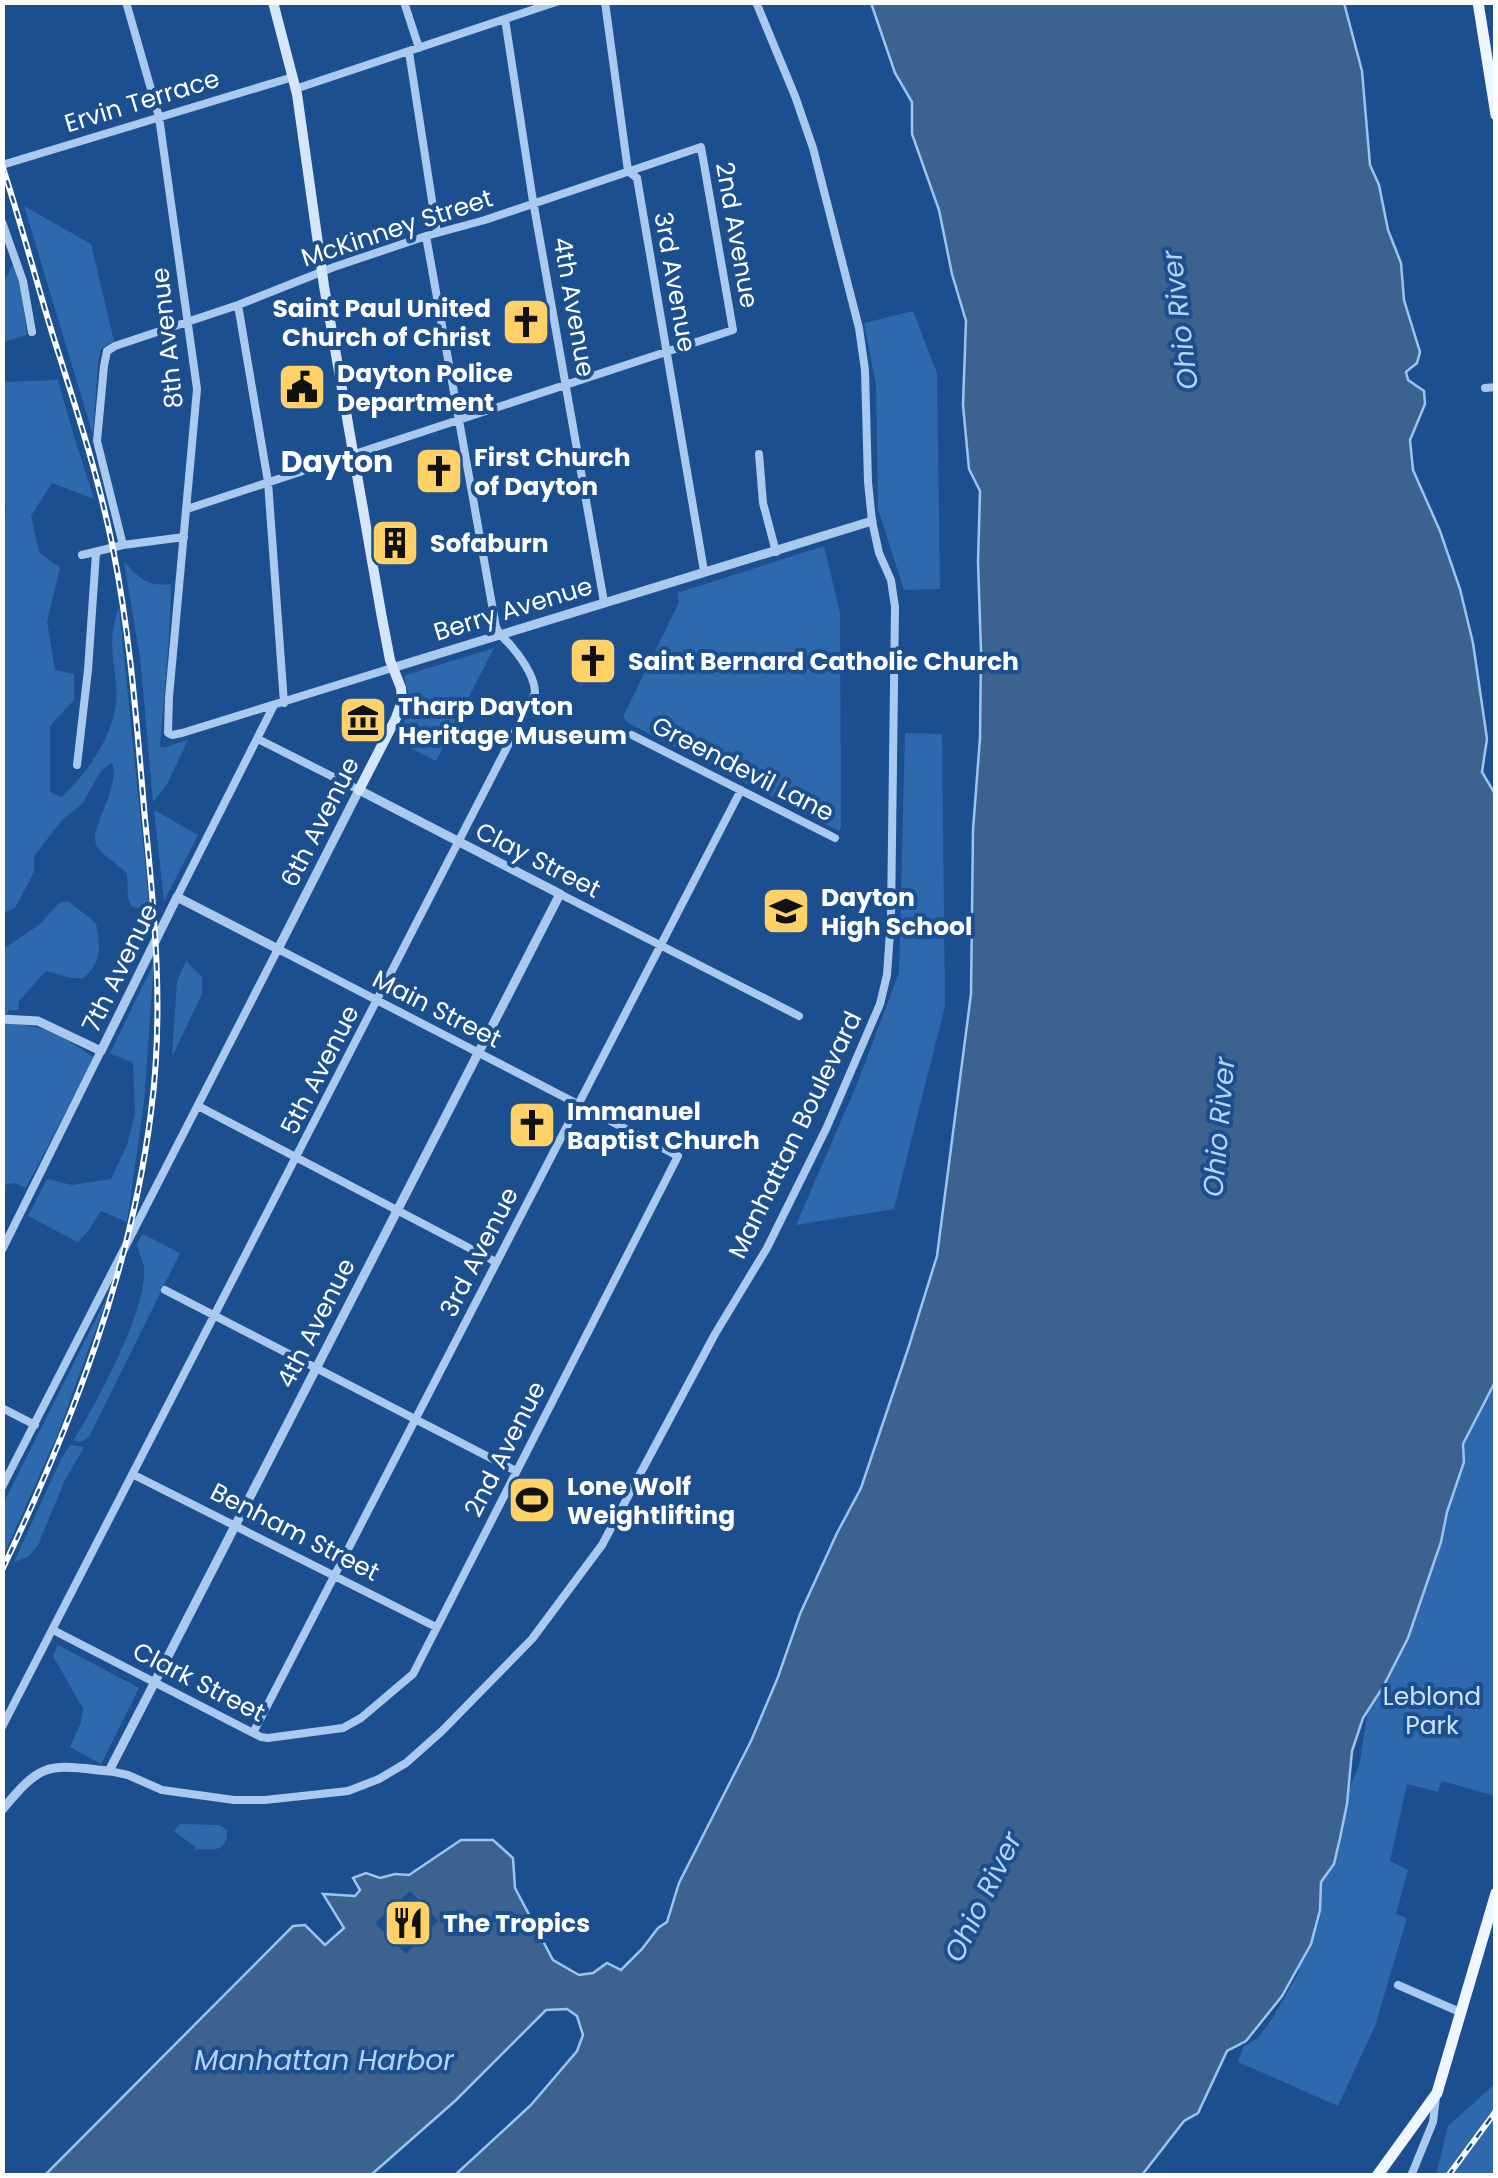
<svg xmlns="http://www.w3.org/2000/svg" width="1498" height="2178" font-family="Poppins,sans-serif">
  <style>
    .green { fill: #2e69ad }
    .water { fill: #3c6290; stroke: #9cc4f0; stroke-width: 2.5 }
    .pier { fill: #1b4f8f }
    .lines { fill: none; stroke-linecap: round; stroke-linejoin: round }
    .minor { stroke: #a9c9ee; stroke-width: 8 }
    .tertiary { stroke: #a9c9ee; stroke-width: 9 }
    .secondary { stroke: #d6e6fa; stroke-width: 10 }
    .primary { stroke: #f0f6ff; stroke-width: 11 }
    .rail-casing { stroke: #fff; stroke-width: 6 }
    .rail { stroke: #1b4f8f; stroke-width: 2.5; stroke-dasharray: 8; stroke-linecap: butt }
    .labels { text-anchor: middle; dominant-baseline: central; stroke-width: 8; stroke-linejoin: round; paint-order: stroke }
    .street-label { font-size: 25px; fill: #fff; stroke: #1b4f8f }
    .poi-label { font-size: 25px; font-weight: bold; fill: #fff; stroke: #1b4f8f; text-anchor: start }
    .park-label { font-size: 25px; fill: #cfe3fa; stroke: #1b4f8f }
    .water-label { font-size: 28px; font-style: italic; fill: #b5d3f5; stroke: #1b4f8f }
    .quarter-label { font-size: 30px; font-weight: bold; fill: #fff; stroke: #1b4f8f }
  </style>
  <rect width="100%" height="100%" fill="#1b4f8f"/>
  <path class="green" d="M24,206L91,244L114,341L101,349L98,363L93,435Z
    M14,263L21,287L27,335L3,342V284Z
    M913,311L937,373L940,589L904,590L878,509L876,385L864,323Z
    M58,380L73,433L94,499L52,483L31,516L39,552L60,568L47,621L55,670L74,674V700L50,726V792L62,797C90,770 121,727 116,685C113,655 108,637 119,607L150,912L131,906L128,899L127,874C119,864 103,857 97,846C87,830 121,790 112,762L101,771L82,804L62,820L34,856V872L15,908L3,913L2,561L6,504L2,503L3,382Z
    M824,546L840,613L841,827L839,831L628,723L623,717L679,602L677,593Z
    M124,562C140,578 147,587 171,584L169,638L160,745L162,748L188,740L166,786L153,802L140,657Z
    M494,648L436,761L395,740L412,706L404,677L406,675Z
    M905,733L942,734L945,1006L894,1209L796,1225L857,1084L899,973Z
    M154,810L198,835L164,901Z
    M68,901L96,923C100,948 103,959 84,978H71L46,971L19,1001L18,1010H8V1013L3,1014V949L39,925L59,903Z
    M186,961L202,977V994L172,1057L177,981Z
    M154,963L144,1102L127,1222L101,1211L89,1230L78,1242L28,1216L47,1179L72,1185L111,1179L127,1145L135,1114L133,1063L110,1053Z
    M3,1024C36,1021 68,1038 94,1058L26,1188L14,1183L3,1185Z
    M143,1234L180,1253L89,1437L81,1442L73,1441C95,1407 149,1306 144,1267C142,1260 139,1252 137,1244Z
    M109,1293L57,1436L3,1557V1504Z
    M1495,1345V1796L1442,1781L1438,1792L1407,1784L1390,1861L1408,1870L1396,1914L1407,1918L1375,2026L1338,2106L1238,2062L1244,2046L1258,2038L1272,2019L1300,1970L1275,1959L1359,1766L1371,1692Z
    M70,1445L84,1447L64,1482L38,1545L28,1557L14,1562L61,1459Z
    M58,1645L139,1688L101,1764L70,1747L81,1722L83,1709L53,1656Z
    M180,1824L220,1825L227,1830C228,1856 209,1847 195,1850V1847L174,1831Z
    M1495,2084V2175H1436L1448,2126Z"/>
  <path class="water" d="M871,3H1344L1362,71L1370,165L1379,185L1388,230L1401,263L1404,300L1420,352L1417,363L1406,372L1408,380L1424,391L1425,404L1410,440L1413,470L1440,531L1460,589L1473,643L1487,739L1482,772L1495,794L1496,1380L1463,1444L1464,1462L1447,1512L1441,1542L1408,1638L1383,1687L1363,1718L1352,1751L1347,1804L1340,1838L1334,1864L1321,1882L1320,1910L1311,1944L1282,1996L1246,2041L1227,2051L1198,2113L1184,2121L1142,2175H455L531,2105L577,2051L583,2035L577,2016L567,2009L546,2010L455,2101L371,2175L44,2176L293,1926L305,1925L325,1945L344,1928L323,1894L355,1896L360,1890L353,1878L366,1873L380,1878L395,1874L409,1875L461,1840H493L513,1858L515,1888L553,1960L579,1975L593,1973L607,1963L621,1970L642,1949L658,1928L667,1922L679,1883L751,1741L778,1677L800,1614L837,1533L861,1488L908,1349L937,1256L971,994L973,830L980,738L981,652L978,562L980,491L969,469L963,405L966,321L952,274L939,210L912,134V102L895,73Z"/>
  <path class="pier" d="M410,1891L438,1921L406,1954L375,1923Z"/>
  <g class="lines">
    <path class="minor" d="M126,2L159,117L197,389L169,697L168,733L172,735L182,733L392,668
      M404,2L419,48
      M605,2L628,171L637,178L704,571
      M505,19L532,195L604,602
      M409,52L437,233
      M295,89L556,2
      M2,165L293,77
      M2,222L23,281L32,332
      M238,305L268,482L284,703
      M1485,388L1496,387
      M759,454L763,503L776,552
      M123,545L97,441L104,366L107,351L115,346L238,305L334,267L426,236L485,220L701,147L733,330L187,509
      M82,555L123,545L184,537
      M632,735L835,838
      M258,739L359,790
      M77,765L88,670L96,553
      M560,894L799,1016
      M177,897L274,705
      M198,1106L496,1262
      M2,1250L101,1051
      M165,1290L516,1471
      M2,1408L35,1425
      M134,1475L436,1627
      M2,1487L278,949L678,1156L413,1674L361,1718L343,1728L268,1738L261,1737L53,1630
      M2,1727L535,693C535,678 522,659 512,647C506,639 500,637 496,627L426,236
      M253,1733L741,790
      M109,1771L128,1775L162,1790L234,1800H265L348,1791L379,1779L406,1763L442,1731L532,1639L602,1545L715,1334L767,1248L826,1129L880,1004L887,975L891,918L895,607L891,580L879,553L872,521L868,482L865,370L859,328L813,148L795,96L756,2
      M1398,1985L1462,2013
      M1411,2176L1433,2122L1436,2097"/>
    <path class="tertiary" d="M392,668L872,521
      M2,1019L38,1021L101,1051L177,897L278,949L359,790L560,894L109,1771C48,1765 43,1760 2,1810"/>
    <path class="secondary" d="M273,2L297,94L324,286L382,618L390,660L401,688L402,701L396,718L359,790"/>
    <path class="primary" d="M1478,2L1496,115
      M1377,2176L1437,2093L1496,1893"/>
    <g class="rail-casing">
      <path id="rail" d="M2,165C21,223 36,281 54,339C76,408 99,478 113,549C131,639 137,729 145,819C155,917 164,1014 151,1112C131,1272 71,1426 2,1570
        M1448,2176L1496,2111"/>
    </g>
    <use href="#rail" class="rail"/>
  </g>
  <defs>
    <g id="church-square" transform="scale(2.5)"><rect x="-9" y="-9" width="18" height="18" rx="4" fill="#ffd166" stroke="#1b4f8f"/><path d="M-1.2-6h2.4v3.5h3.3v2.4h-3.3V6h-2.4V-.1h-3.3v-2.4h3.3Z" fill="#111"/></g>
    <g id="civic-square" transform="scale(2.5)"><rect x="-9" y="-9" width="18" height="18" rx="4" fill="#ffd166" stroke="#1b4f8f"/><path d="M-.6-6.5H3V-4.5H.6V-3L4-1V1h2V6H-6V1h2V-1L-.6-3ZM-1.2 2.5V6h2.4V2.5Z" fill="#111"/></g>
    <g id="building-square" transform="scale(2.5)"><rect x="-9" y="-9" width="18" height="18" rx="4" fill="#ffd166" stroke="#1b4f8f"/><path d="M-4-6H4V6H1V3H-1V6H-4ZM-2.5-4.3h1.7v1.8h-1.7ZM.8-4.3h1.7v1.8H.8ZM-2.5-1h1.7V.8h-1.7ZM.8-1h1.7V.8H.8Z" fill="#111"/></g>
    <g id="museum-square" transform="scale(2.5)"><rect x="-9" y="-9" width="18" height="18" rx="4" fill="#ffd166" stroke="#1b4f8f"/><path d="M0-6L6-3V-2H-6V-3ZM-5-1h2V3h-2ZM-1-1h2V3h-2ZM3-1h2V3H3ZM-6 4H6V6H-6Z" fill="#111"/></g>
    <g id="school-square" transform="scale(2.5)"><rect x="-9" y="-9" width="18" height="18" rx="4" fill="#ffd166" stroke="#1b4f8f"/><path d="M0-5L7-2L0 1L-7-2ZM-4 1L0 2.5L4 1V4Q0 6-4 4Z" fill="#111"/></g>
    <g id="stadium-square" transform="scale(2.5)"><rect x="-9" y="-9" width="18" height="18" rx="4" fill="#ffd166" stroke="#1b4f8f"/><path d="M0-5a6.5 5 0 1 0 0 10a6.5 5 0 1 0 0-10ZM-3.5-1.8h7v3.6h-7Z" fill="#111"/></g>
    <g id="restaurant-square" transform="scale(2.5)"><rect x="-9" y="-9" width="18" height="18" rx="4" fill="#ffd166" stroke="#1b4f8f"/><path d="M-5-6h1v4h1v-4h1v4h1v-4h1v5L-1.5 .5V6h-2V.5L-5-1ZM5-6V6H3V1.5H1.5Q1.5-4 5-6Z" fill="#111"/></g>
  </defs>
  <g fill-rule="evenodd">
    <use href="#church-square" x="526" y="322"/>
    <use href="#civic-square" x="302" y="387"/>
    <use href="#church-square" x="439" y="471"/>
    <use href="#building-square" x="395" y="543"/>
    <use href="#church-square" x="593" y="661"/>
    <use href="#museum-square" x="363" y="720"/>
    <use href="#school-square" x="786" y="911"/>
    <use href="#church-square" x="532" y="1125"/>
    <use href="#stadium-square" x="532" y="1500"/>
    <use href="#restaurant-square" x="408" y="1923"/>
  </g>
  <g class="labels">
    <g class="street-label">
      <text transform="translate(142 101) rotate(-17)">Ervin Terrace</text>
      <text transform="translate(397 228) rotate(-18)">McKinney Street</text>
      <text transform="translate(737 235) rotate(80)">2nd Avenue</text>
      <text transform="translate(675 282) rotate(80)">3rd Avenue</text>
      <text transform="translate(574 307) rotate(80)">4th Avenue</text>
      <text transform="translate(167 338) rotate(-96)">8th Avenue</text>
      <text transform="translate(513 609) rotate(-17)">Berry Avenue</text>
      <text transform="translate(743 769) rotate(27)">Greendevil Lane</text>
      <text transform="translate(320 822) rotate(-63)">6th Avenue</text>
      <text transform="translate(538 860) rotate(27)">Clay Street</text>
      <text transform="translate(120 968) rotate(-64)">7th Avenue</text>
      <text transform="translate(437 1009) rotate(27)">Main Street</text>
      <text transform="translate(320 1070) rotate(-63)">5th Avenue</text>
      <text transform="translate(795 1135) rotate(-64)">Manhattan Boulevard</text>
      <text transform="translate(479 1252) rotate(-63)">3rd Avenue</text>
      <text transform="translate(316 1323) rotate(-63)">4th Avenue</text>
      <text transform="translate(505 1449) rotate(-63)">2nd Avenue</text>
      <text transform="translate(295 1532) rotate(27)">Benham Street</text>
      <text transform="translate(199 1682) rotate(27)">Clark Street</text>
    </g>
    <g class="poi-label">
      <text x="491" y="308" text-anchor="end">Saint Paul United<tspan x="491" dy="29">Church of Christ</tspan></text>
      <text x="337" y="373">Dayton Police<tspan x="337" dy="29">Department</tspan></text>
      <text x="474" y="457">First Church<tspan x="474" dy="29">of Dayton</tspan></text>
      <text x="430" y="543">Sofaburn</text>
      <text x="628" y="661">Saint Bernard Catholic Church</text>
      <text x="398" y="706">Tharp Dayton<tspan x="398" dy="29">Heritage Museum</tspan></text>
      <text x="821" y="897">Dayton<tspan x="821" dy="29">High School</tspan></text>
      <text x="567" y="1111">Immanuel<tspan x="567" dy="29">Baptist Church</tspan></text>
      <text x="567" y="1486">Lone Wolf<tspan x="567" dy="29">Weightlifting</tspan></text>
      <text x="443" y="1923">The Tropics</text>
    </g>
    <g class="park-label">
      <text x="1432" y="1696">Leblond<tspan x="1432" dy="29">Park</tspan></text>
    </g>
    <g class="water-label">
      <text transform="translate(1180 320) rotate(-97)">Ohio River</text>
      <text transform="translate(1219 1127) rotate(-85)">Ohio River</text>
      <text transform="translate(983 1897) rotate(-64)">Ohio River</text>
      <text x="324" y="2060">Manhattan Harbor</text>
    </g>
    <g class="quarter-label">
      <text x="337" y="461">Dayton</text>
    </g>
  </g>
  <rect width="1498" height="2178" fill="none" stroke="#ffffff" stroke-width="10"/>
</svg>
